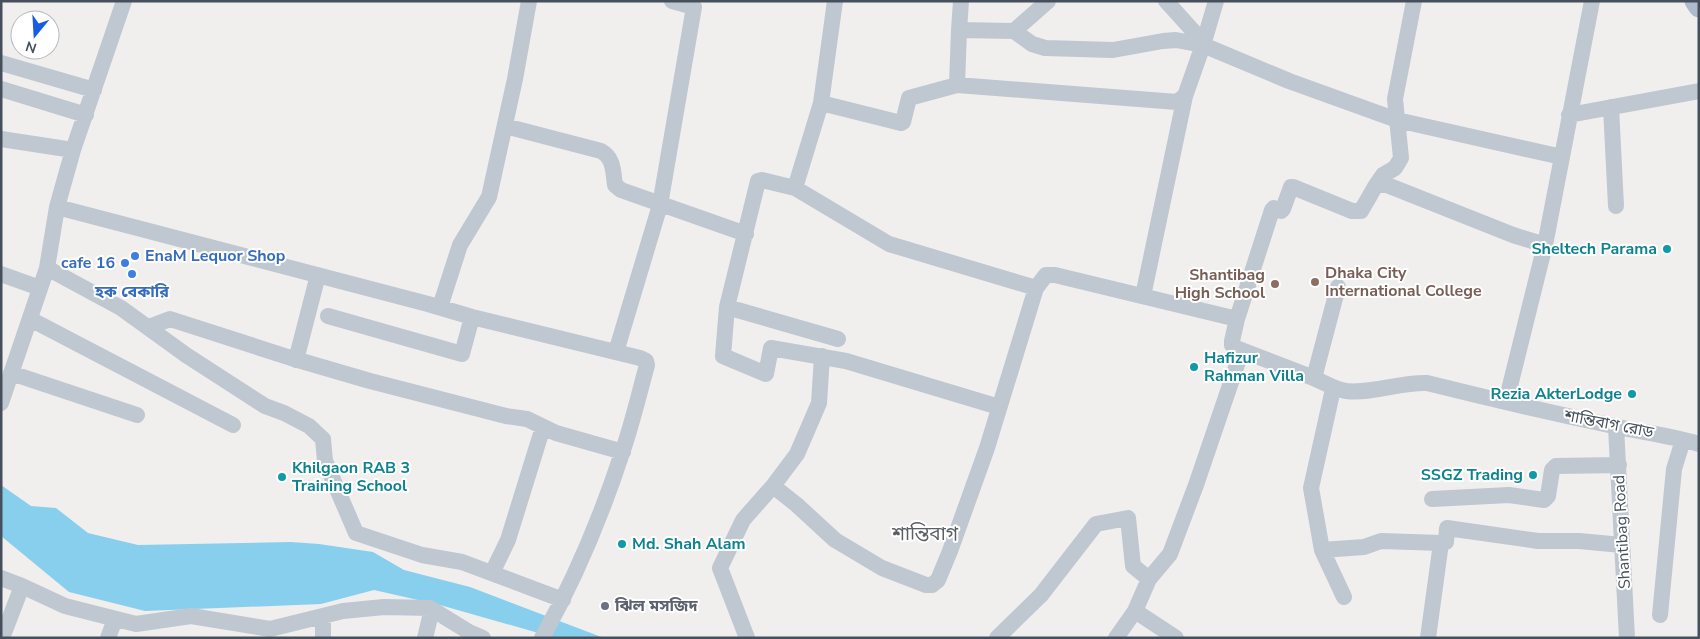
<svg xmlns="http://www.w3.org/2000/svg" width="1700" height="639" font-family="'Nunito Sans','Noto Sans Bengali',sans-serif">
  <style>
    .water { fill: #88cfed }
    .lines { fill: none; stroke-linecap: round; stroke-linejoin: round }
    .minor { stroke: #bfc7d1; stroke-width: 16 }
    .major { stroke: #adbbce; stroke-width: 21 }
    .culture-dot { fill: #0f9aa8; stroke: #fff; stroke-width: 2 }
    .shop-dot { fill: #3f7fe0; stroke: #fff; stroke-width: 2 }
    .education-dot { fill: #8d6e63; stroke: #fff; stroke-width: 2 }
    .worship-dot { fill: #6b7280; stroke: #fff; stroke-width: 2 }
    .labels { text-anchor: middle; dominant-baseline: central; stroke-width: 4; stroke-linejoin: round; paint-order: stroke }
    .culture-label { font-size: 16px; font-weight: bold; fill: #0d838f; stroke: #fff; text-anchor: end }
    .shop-label { font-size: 16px; font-weight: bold; fill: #366cbe; stroke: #fff; text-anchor: start }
    .education-label { font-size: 16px; font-weight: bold; fill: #785e54; stroke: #fff; text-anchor: start }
    .street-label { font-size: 16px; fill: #46505c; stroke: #fff }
    .worship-label { font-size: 16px; font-weight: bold; fill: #5b616d; stroke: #fff; text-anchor: start }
    .quarter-label { font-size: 19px; fill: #5b5e63; stroke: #fff }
  </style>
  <rect width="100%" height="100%" fill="#f1eeee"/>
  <path class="water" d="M1,485L31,506L56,508L88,533L138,545L291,542L319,544L373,552L404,570L470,587L604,638H556L440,605L374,590L321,604L145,611L69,592L1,536Z"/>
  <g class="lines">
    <path class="minor" d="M1048,1L1014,31L959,30L957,85L1177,102L1185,96L1203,45L1289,81L1397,120L1562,157
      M1166,1L1204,43
      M959,30L961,1
      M1014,31L1032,44L1045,48L1113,50L1163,41L1176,40L1203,45L1216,1
      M1,63L94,90
      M1,89L86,115
      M821,103L901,123L903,122L909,98L957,85
      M1611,107L1616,206
      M1569,115L1699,91
      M505,126L601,151C614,158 613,172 615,185L621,190L746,234
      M1,139L73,150
      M1376,185L1383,175L1395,168L1401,158L1395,99L1414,1
      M795,188L821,103L835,1
      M57,207L428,304L472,317L640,358L646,361L647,365C639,394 632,425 622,453C601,517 575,579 542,638
      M47,268L121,308L186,355L265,406L284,413L309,426L323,439L325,461L356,533L422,555L462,562L563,600
      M1,274L40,288
      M1143,296L1185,96
      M440,307L460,245L489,197L515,79L529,1
      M727,307L838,339
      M328,316L462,354L472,317
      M30,319L233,425
      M1237,319L1272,210L1274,208L1281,211L1283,209L1291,187H1293L1352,211H1361L1376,185H1387L1513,235L1545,245
      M149,327L170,319L291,358L370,381L506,416L527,419L556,433L623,452
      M616,352L660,205L694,7L672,1
      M296,360L318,275
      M11,373L137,415
      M1314,378L1338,287
      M1333,389L1311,488L1322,550L1344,597
      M1506,402L1545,245L1592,1
      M1,403L47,268L57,207L73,150L124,1
      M999,407L846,361L771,348L766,374L723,356L727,307L758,181L762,180L795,188L889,244L1036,288L1046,275H1055L1237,319L1232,341V345L1236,348C1261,358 1286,367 1311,377C1324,382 1333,389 1346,391C1373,394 1400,382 1427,383C1487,398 1548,412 1609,425C1639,432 1669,435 1699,444
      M1616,427L1627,638
      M773,486L797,505L835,540L882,568L926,585H932L938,580L950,551L987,448L1036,288
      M1432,499L1509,495L1544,500L1548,496L1552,470L1556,466L1619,465
      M1441,543L1446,542L1447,528L1538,541H1579L1622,545
      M1322,550L1364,547L1381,541L1441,543L1428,638
      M492,573L508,540L543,427
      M1,578L22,586L65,606L136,624L191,616L270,629L343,611L384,607L430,608L469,632L483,638
      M1149,579L1170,554L1196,485L1242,350
      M1135,611L1176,638
      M1660,615L1674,469L1683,440
      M2,638L22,586
      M108,638L115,619
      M323,638V616
      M425,638L432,609
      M747,638L720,568L743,520L773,486L797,454L819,403L822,356
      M997,638L1041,595L1096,524L1128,518L1133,566L1149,579L1135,611L1116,638"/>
    <path class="major" d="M1695,1L1699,7"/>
  </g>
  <g class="culture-dot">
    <circle cx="1667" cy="249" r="5"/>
    <circle cx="1194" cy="367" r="5"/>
    <circle cx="1632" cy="394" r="5"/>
    <circle cx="1533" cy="475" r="5"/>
    <circle cx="282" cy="477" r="5"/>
    <circle cx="622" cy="544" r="5"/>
  </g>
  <g class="shop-dot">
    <circle cx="135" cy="256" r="5"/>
    <circle cx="125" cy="263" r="5"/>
    <circle cx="132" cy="274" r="5"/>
  </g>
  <g class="education-dot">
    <circle cx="1315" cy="282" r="5"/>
    <circle cx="1275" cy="284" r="5"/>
  </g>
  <circle class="worship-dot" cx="605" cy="606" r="5"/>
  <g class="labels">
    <g class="culture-label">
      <text x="1657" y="249">Sheltech Parama</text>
      <text x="1204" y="358" text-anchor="start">Hafizur<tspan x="1204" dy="18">Rahman Villa</tspan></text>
      <text x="1622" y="394">Rezia AkterLodge</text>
      <text x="292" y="468" text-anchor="start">Khilgaon RAB 3<tspan x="292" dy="18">Training School</tspan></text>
      <text x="1523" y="475">SSGZ Trading</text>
      <text x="632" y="544" text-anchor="start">Md. Shah Alam</text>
    </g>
    <g class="shop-label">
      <text x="145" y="256">EnaM Lequor Shop</text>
      <text x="115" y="263" text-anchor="end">cafe 16</text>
      <text x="132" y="292" text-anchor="middle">হক বেকারি</text>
    </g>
    <g class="education-label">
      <text x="1325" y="273">Dhaka City<tspan x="1325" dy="18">International College</tspan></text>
      <text x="1265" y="275" text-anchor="end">Shantibag<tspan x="1265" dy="18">High School</tspan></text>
    </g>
    <g class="street-label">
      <text transform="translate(1609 424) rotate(11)">শান্তিবাগ রোড</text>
      <text transform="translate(1622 532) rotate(-93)">Shantibag Road</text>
    </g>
    <g class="worship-label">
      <text x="615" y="606">ঝিল মসজিদ</text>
    </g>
    <g class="quarter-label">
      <text x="925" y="534">শান্তিবাগ</text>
    </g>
  </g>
  <rect width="1700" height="639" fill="none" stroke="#46505c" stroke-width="5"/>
  <g transform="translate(35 35) rotate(198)"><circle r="24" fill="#ffffff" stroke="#b5b9be"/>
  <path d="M0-4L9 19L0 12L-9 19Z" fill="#165de3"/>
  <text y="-8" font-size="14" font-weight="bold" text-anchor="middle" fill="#46505c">N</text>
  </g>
</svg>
